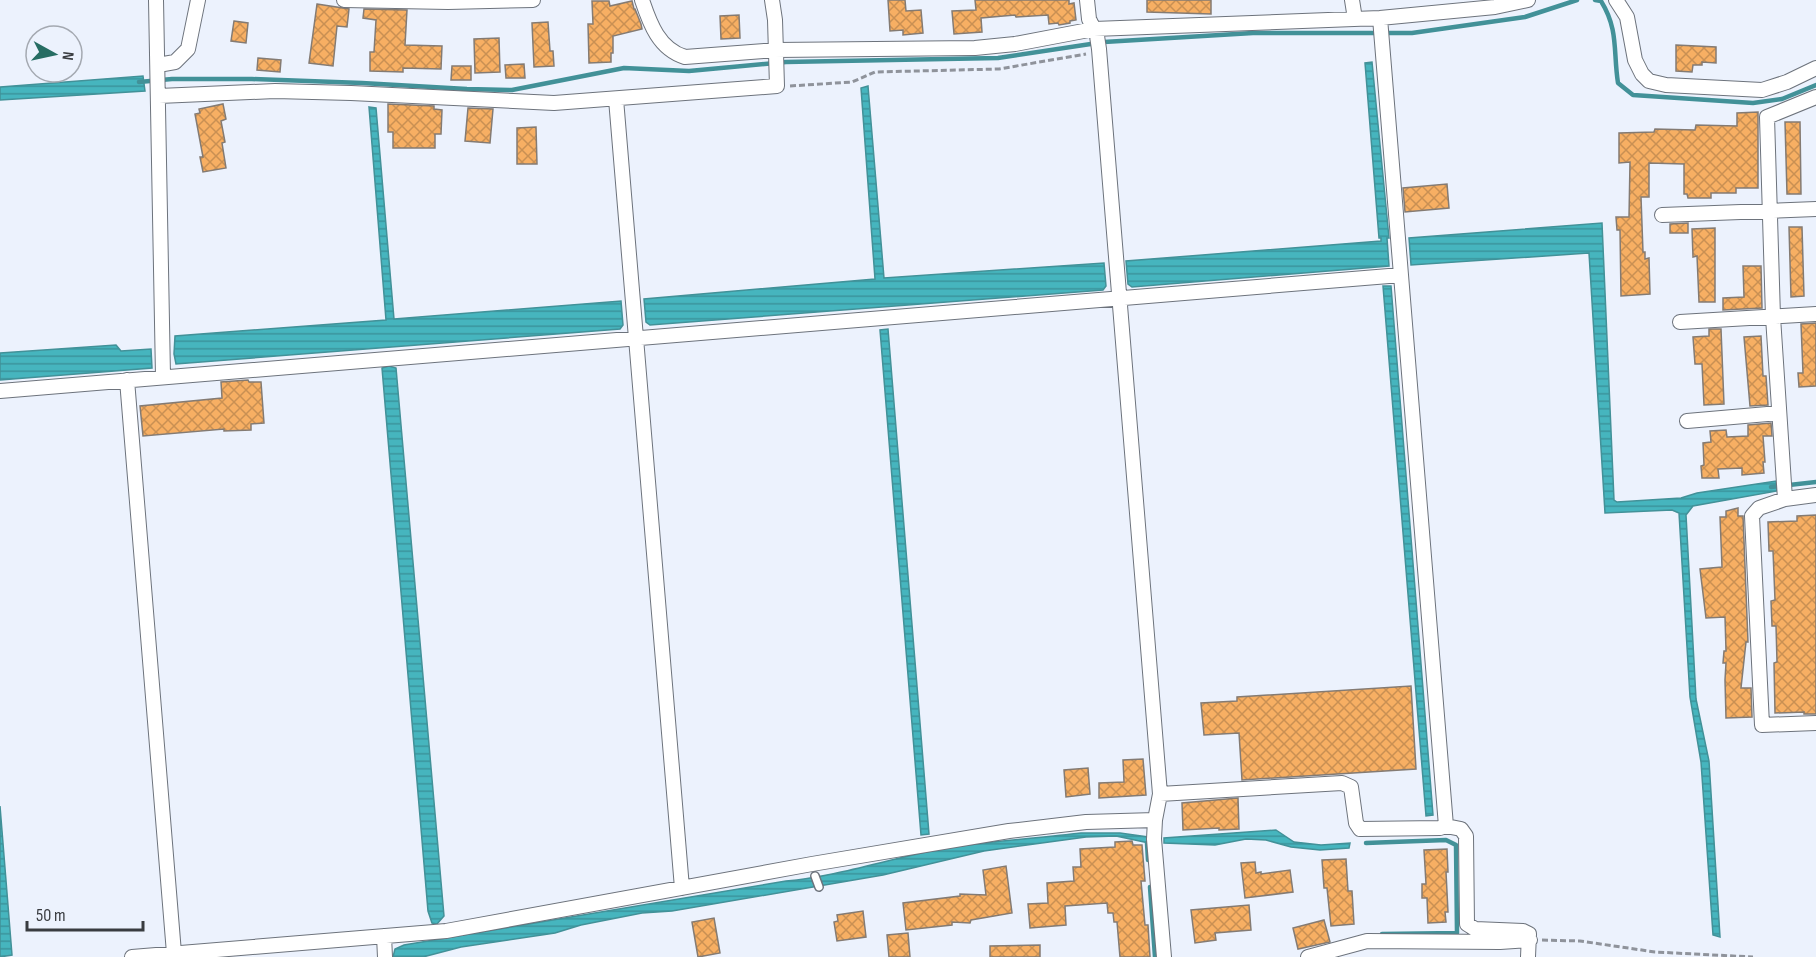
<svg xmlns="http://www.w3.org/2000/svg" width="1816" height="957" font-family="'Sofia Sans Condensed',sans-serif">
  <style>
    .water { fill: url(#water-rules); stroke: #429198; stroke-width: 1.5 }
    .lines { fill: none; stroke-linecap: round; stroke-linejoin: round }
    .stream { stroke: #429198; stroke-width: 4.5 }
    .building { fill: url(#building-cross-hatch); stroke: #847b73; stroke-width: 1.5 }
    .lane-casing { stroke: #6d737c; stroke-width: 10 }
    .street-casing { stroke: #6d737c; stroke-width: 16 }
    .path { stroke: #8f939b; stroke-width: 3; stroke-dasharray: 6 3; stroke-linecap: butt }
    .lane { stroke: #fff; stroke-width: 7 }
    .street { stroke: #fff; stroke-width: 14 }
  </style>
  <defs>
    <pattern id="water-rules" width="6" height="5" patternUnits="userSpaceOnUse" patternTransform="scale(1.5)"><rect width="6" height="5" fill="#46b5be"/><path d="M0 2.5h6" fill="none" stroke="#3b949c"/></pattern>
    <pattern id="building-cross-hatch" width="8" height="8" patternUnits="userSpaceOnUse" patternTransform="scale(1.5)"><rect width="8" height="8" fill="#f7af63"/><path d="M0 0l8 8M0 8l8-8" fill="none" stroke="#c99053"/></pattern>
  </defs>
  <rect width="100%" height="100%" fill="#ecf2fd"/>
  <path class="water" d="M1372,62L1389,238H1387L1389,266L1132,287L1128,284L1126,261L1381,241V238H1379L1365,63Z
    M143,76L145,91L0,100V87Z
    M868,86L884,278L1104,263L1106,286L1103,290L650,325L646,322L644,299L875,279L861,88Z
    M369,107L376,108L394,319L621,301L623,325L620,329L176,364L174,354L175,336L386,320Z
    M1602,223L1614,500L1617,502L1681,498L1697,493L1776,481L1777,491L1693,506L1686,515L1696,699L1709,761L1720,937L1713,935L1701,762L1690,697L1679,513L1672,510L1605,513L1589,253L1411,265L1409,238Z
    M1383,286H1391L1433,815L1426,816Z
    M888,329L929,834L921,835L880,330Z
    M116,345L121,351L151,349L152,368L0,380V353Z
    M389,366L396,368L444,916L437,924L432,923L428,911L382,368Z
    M0,806L12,955L0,957Z
    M1276,830L1294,842L1321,845L1350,843L1349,848L1320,850L1291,847L1266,840L1246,839L1215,845L1164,843V838Z
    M1081,833H1120L1148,837L1149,843L1116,836L1086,837L984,851L883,875L672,911L642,913L581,925L555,933L461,947L423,957H393L395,949L404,945L786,881C842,876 896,856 953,847C995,841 1038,838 1081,833Z"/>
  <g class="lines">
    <path class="stream" d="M1595,0L1601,1C1619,30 1613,52 1618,83L1633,95L1753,103L1782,99L1816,85
      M139,82L172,79H252L362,83L467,89L512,90L624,68L689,71L786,62L998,58L1104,42L1253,33H1412L1525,17L1577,0
      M1771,487L1816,482
      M1147,843L1148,860
      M1366,843L1446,840L1456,845L1457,933L1382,934
      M1150,887L1155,957"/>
  </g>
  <path class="building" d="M888,0H905L906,11L921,10L923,33L903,35V30L890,31Z
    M975,0H1069V4L1074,3L1076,20L1070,21V23L1059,25L1058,23L1049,24L1048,15L1016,17L1015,15L981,18L982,32L954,34L952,11L976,10Z
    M1147,0H1211V14L1147,12Z
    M592,1H609L610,6L632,1L634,9H635L641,24L642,29L613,36V53H611V62L589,63L588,24H593Z
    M317,4L349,9L347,27L337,26L333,66L309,63Z
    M364,9L407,10L405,45L442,46L441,69L403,68V72L370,71V52H374L376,20L363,18Z
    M739,15L740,38L721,39L720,16Z
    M234,21L248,23L246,43L231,41Z
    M548,22L550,51H553L554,66L534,67L532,23Z
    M499,38L500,72L475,73L474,39Z
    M1676,45L1716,47V63L1702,62V65H1693L1692,72L1676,71Z
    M258,58L281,60L280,72L257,70Z
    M524,64L525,78H506L505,65Z
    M452,66H471V80H451Z
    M223,104L226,119L221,121L225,142L222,143L226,168L203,172L200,157H203L195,114L200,113L199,109Z
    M388,104L434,106V109L442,110L441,134H435V148H393V132H388Z
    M468,108L493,109L490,143L465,141Z
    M1758,112V188H1736V193H1711V198H1688L1687,194H1684V164L1649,163V197H1641L1643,252H1645V259L1649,258L1650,294L1621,296L1620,230H1617L1616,217H1629L1630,162L1619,163V133L1654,132L1655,129L1695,130L1696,125L1737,126V113Z
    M1785,122H1800L1801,194H1787Z
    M536,127L537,164H517V128Z
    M1447,184L1449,208L1405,212L1403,188Z
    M1688,223V233H1670V224Z
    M1789,227H1802L1804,296L1791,297Z
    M1715,228V302H1699L1697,256L1693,257L1692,229Z
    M1743,266H1761L1762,308L1723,310V298L1744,297Z
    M1816,323V386L1799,387L1798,373H1803L1801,324Z
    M1709,329H1721L1724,404L1704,405L1702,364H1695L1693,337L1709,336Z
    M1761,336L1763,376H1766L1768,405L1750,406L1744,337Z
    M248,380L249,382H261L264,423L251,424V430L224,431V429L143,436L140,406L222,398L221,382Z
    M1771,423L1772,436H1763L1765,462H1763L1764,473L1742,475V468L1718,469L1719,478H1702L1701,466L1704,465L1703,443L1711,442L1710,431L1726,430L1727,437L1748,436V425Z
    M1738,508V516H1743L1748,642H1746L1741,688H1751L1752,717L1726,718L1725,680L1726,663H1723L1724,651H1726L1725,617L1706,618L1700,569L1722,567L1720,517H1726V511Z
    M1816,515V714H1804V712L1775,713L1774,663L1777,662L1776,626H1772L1771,601L1775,600L1773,551H1769L1768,522L1797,521V516Z
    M1411,686L1416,769L1242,780L1239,733L1204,735L1201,703L1237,701V697Z
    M1143,759L1146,795L1099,798V783L1124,782L1123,760Z
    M1088,768L1090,794L1066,797L1064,770Z
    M1238,798L1239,829L1219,830V828L1183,830L1182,803Z
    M1132,841L1133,845H1142L1145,881H1141L1145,925H1148L1150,957H1120L1117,922H1114L1113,913H1108L1107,903L1065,906L1066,925L1030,928L1028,904L1048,903L1047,883L1074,881L1073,867H1081L1080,849L1115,847V842Z
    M1447,849L1448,872H1446L1448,912H1445L1446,922L1428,923L1427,898H1422V884H1426L1424,850Z
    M1346,859L1348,891H1352L1354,924L1331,926L1327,888H1324L1322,860Z
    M1255,862L1256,873L1261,872V874L1290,870L1293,892L1245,898L1241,863Z
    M1006,866L1012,913L971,920L970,923L952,922V925L906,930L903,903L960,896V894L986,895L983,870Z
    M1249,905L1251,930L1215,933L1216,940L1195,943L1191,910Z
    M863,911L866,937L837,941L834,922L838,921L837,915Z
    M714,918L720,953L698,957L692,922Z
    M1324,920L1330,942L1298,949L1293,928Z
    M908,933L910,957H889L887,935Z
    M1040,945V957H990V946Z"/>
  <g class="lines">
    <g class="lane-casing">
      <path id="lane" d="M815,876L819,887"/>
    </g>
    <g class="street-casing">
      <path id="street" d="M156,0L163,376
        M344,0L448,2L533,0
        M642,0C650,24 659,49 685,57L776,50L975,48L1015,44L1094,29L1380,18L1495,7L1528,0
        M1087,0L1089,19L1097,36L1099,49L1160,794L1155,820L1154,839L1164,957
        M1352,0L1355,19
        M1616,0L1627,17L1635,60L1642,74L1649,81L1666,85L1762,90L1787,82L1816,68
        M158,65L175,62L188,49L198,0
        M159,96L275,91L351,93L554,103L777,86L775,20L772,0
        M616,99L682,888
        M1662,215L1816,209
        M1680,322L1816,314
        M127,380L174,953
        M0,391L1401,275
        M1687,421L1779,413
        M1816,495L1785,499L1759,508L1752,516L1762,725L1816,723
        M1785,499L1773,317L1767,117L1816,97
        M1160,794L1342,783L1351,787L1356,823L1360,829L1440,828L1446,826L1380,18
        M1446,826L1461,829L1466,836L1467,924L1475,929L1523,931L1529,934L1528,957
        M384,936L385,957
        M132,957L446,931L812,864L1009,831L1086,822L1155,820
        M1308,957L1367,941L1500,942L1530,940"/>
    </g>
    <path class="path" d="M790,86L852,82L875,72L999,69L1086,54
      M1542,940L1580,941L1655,952L1753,957"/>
    <use href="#lane" class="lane"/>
    <use href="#street" class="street"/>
  </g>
  <g transform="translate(54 54) rotate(98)"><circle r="28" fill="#ecf2fd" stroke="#a4a9b1" stroke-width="1.5"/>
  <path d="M0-4.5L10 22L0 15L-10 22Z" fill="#266d63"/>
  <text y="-9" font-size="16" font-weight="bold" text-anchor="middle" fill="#393c40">N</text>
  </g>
  <path d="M27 921v9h116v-9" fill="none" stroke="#393c40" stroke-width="3"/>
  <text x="36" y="921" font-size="18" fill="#393c40" stroke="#ecf2fd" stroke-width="4.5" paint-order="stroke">50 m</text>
</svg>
